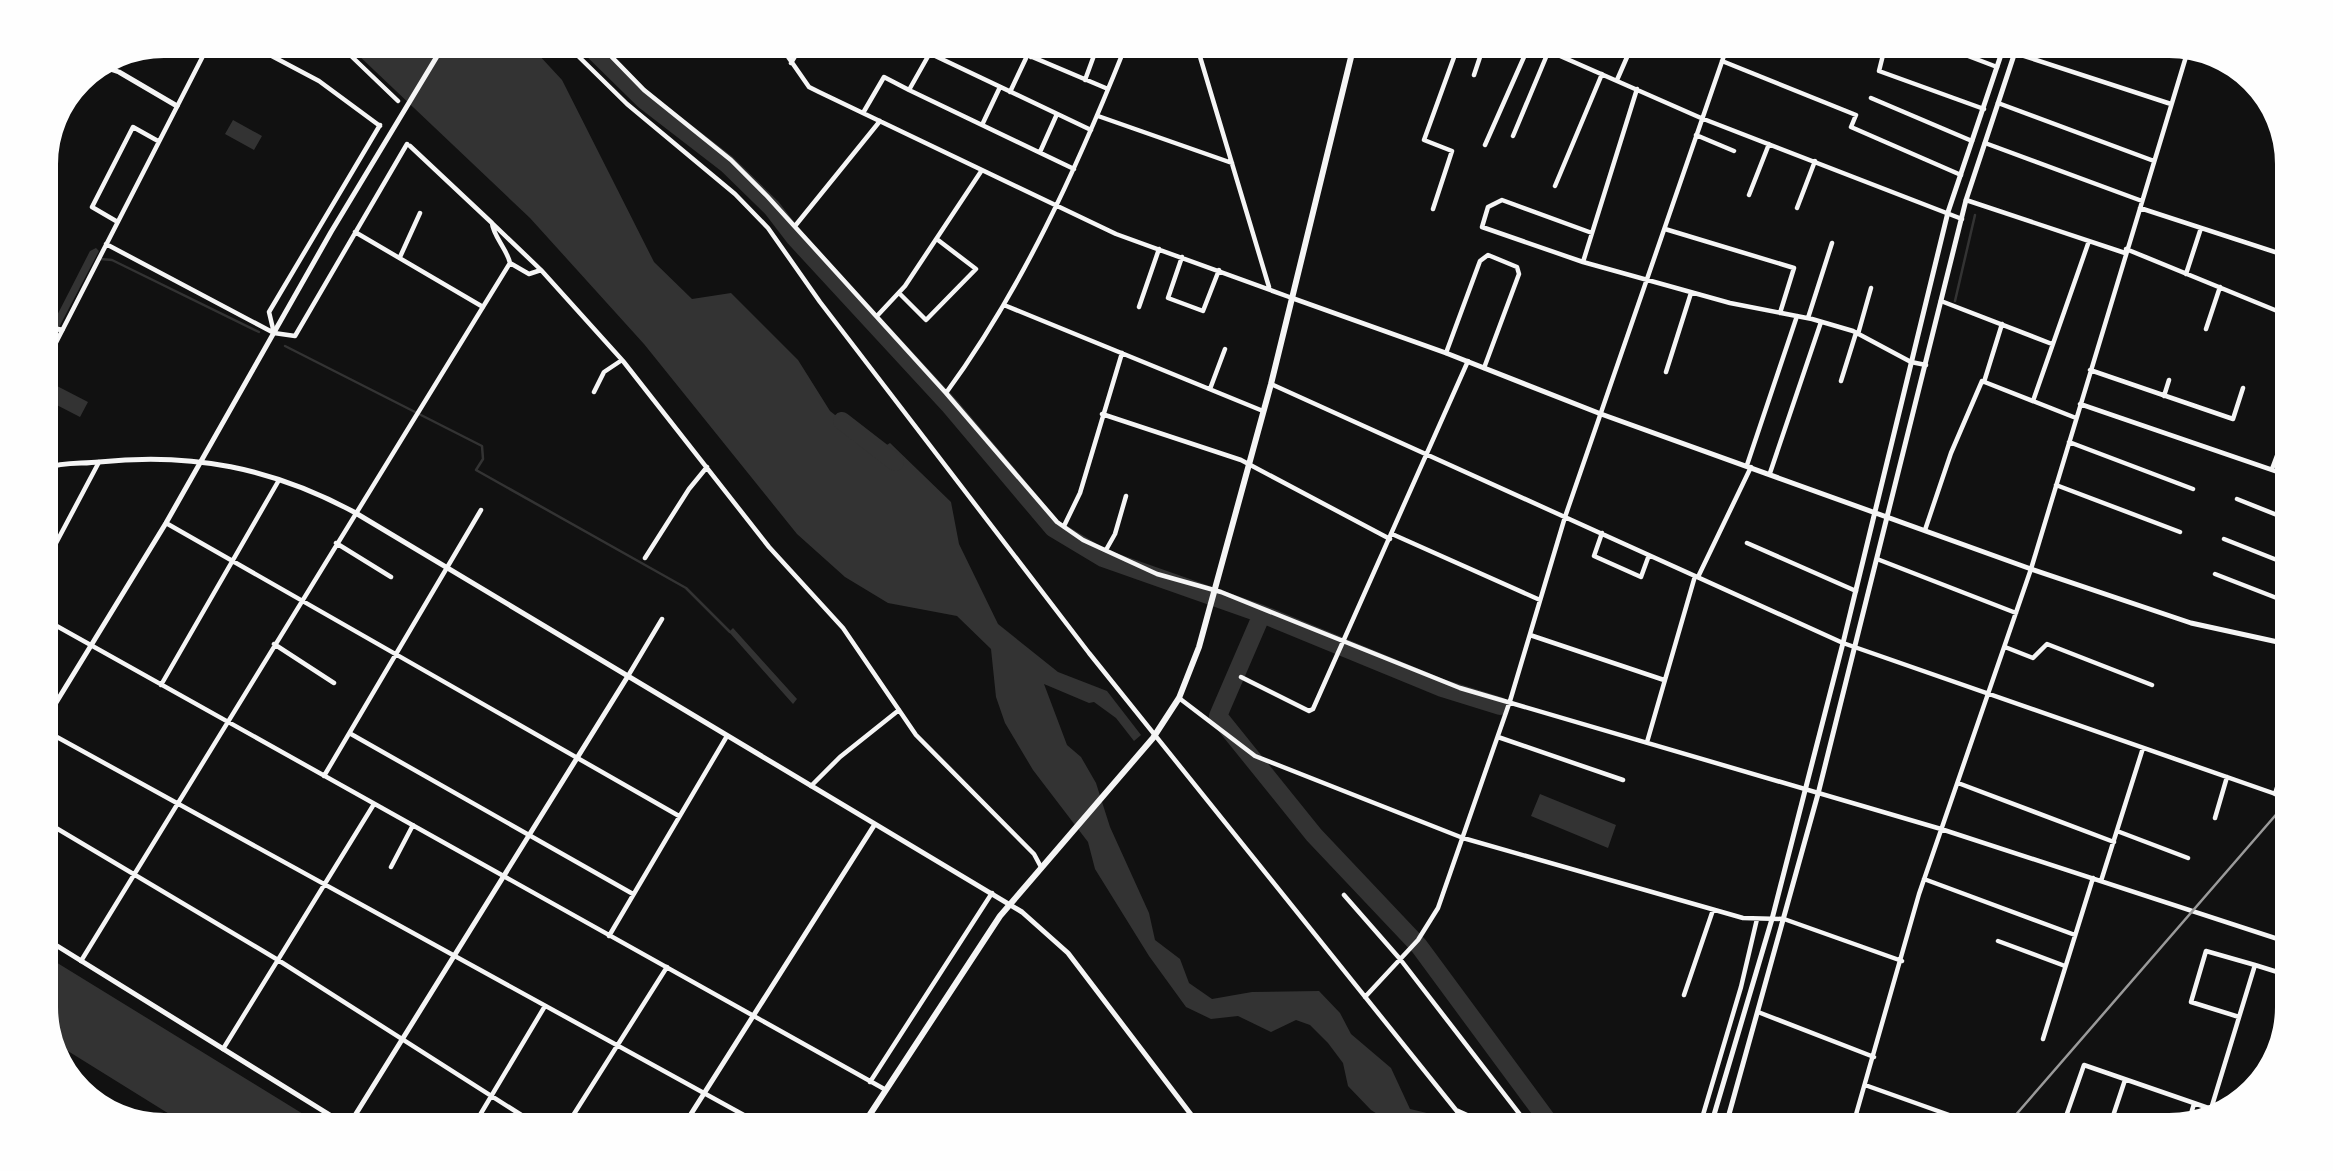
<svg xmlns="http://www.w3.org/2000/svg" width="2333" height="1171" font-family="'Varela Round',sans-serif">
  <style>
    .water { fill: #333 }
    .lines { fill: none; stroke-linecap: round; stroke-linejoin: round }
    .stream { stroke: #333; stroke-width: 2.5 }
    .river { stroke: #333; stroke-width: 18 }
    .minor { stroke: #f5f5f5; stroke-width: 4.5 }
    .tertiary { stroke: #f5f5f5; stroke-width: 5 }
    .primary { stroke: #f5f5f5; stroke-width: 6 }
    .rail { stroke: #9a9a9a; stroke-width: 2.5 }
  </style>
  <rect width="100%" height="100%" fill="#111"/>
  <path class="water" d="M356,53H537L562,80L654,262L692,299L731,293L798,360L830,411L879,450L890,443L951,502L959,544L998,624L1058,672L1107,691L1141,735L1134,741L1116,718L1094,702L1089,703L1044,684L1067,745L1081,757L1096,783L1110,827L1149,913L1155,940L1180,959L1189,983L1212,999L1252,992L1319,991L1340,1013L1351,1034L1391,1068L1410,1109L1431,1114L1438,1125H1394L1371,1110L1348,1086L1343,1063L1328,1043L1310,1025L1296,1020L1271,1032L1238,1016L1211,1019L1186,1007L1149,956L1095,869L1088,842L1033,770L1005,723L996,697L991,649L957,616L888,603L845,577L797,534L644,344L530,218Z
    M233,120L262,136L254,150L225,134Z
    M96,248L99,251L46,352V337L90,251Z
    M57,386L88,402L80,417L49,401Z
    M733,628L797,699L793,704L729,632Z
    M1540,794L1616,825L1608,848L1531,816Z
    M46,956L321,1125H187L55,1043L46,1016Z"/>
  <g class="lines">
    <path class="stream" d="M101,259L112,260L259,332
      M1955,301L1975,215
      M285,346L482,446L483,459L476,470L686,588L730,632"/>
    <path class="river" d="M595,52L644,100L727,164L772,208L795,238L950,406L1053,528L1103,558L1262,614L1442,688L1500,706
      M842,421L895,462
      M1262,614L1218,716L1314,835L1419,946L1551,1125"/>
    <path class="minor" d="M1942,46L1997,67
      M2156,46L2186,55
      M1885,47L1879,71L1984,109
      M1542,48L1701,118L1962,219
      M1016,50L1108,89
      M1198,50L1269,287
      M784,51L809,87L819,92L1116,234L1292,298
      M931,51L909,90L1074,169
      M574,52L627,104L735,194L768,228L820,302L1089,653L1468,1125
      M607,52L644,90L731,160L767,196L946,393L1057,522L1083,540L1157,574L1221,592L1460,688L1941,829L2287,942
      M348,53L398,101
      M929,53L1091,130
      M2015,53L2171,104
      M268,54L319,81L380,126
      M1031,57L1033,50
      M1722,61L1856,115L1851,127L1961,175
      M791,63L798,51
      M1474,75L1483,48
      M1085,80L1096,50
      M1617,80L1631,48
      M1637,89L1583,262L1730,303L1812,319L1853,331L1911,362L1926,365
      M1010,92L1027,56
      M1871,98L1972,141
      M1998,103L2154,161
      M863,113L884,77L909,90
      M1098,116L1232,163
      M982,125L1000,87
      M1696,135L1734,151
      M1513,136L1549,50
      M1985,143L2142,201
      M1485,145L1528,48
      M1040,152L1057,114
      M1555,186L1602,74
      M1749,195L1769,144
      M1966,200L2125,253
      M1797,208L1815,161
      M2140,208L2287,256
      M1433,209L1452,151L1424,140L1457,49
      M116,221L92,207L133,127L158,141
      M492,223L541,270L623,361L769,547L843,628L916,735L1034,854L1041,867
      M795,226L880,121
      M1665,229L1794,268L1780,313
      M355,232L483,307
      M106,244L274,333L295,336L407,144
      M2126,249L2287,315
      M400,257L420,213
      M1182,257L1168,298L1203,311L1219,270
      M1583,262L1482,227L1488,207L1502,200L1592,233
      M510,263L529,274L541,270
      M2186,274L2201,228
      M899,293L926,320L976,269L938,240
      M1941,301L2052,344
      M1004,305L1263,411
      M1139,307L1159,249
      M2283,313L2287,299
      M877,316L905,286L982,170
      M1808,318L1832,243
      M2206,329L2220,287
      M274,333L269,312L380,125
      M1858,334L1871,288
      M1446,353L1480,261L1488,255L1517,267L1519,274L1484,368
      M46,362L204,54
      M2090,370L2233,419L2243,388
      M1666,372L1691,293
      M1841,381L1856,333
      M1984,382L2002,324
      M1271,384L1843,643L2287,798
      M1210,389L1225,349
      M594,392L604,372L622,360
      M946,393C1022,289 1076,170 1124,50
      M2164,396L2169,380
      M2033,401L2089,241
      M2080,404L2287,475
      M1102,414L1241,460L1390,539
      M2069,442L2193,489
      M1747,465L1797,316
      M2272,469L2287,429
      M1770,473L1821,322
      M2056,485L2180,532
      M2237,499L2287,519
      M166,523L679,816
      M1064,526L1080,493L1122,353
      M1925,530L1951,453L1982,381L2076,418
      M1602,533L1594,556L1641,577L1649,555
      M1392,534L1540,600
      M2224,539L2287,564
      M336,543L391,577
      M1747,543L1856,591
      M1106,550L1115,534L1126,496
      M645,558L689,489L707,467
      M1877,559L2016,613
      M46,562L99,462
      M2215,574L2287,602
      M1698,577L1751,467
      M46,620L886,1090
      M1530,635L1664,680
      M274,644L334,683
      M2005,647L2033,658L2047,644L2152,685
      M628,676L662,619
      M1241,677L1309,711L1313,709L1468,361
      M161,685L279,480
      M1179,698L1255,756L1463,838L1743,918L1784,919L1902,961
      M46,731L762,1125
      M351,734L633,894
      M1498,737L1623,780
      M1647,742L1695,576
      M324,776L481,510
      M1958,783L2114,842
      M811,786L840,757L899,710
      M2275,794L2287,756
      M2215,818L2227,777
      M46,822L278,960L537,1125
      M2117,831L2188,858
      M391,867L413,825
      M2282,873L2287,874
      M1924,879L2075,935
      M2101,881L2143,748
      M1344,895L1400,959L1528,1125
      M609,936L727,736
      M1998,941L2065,966
      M81,961L510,263C507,249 493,236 492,223L410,146
      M1684,995L1713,910
      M1365,997L1418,940L1438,908L1510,701L1565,517L1727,47
      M1758,1012L1874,1057
      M2239,1017L2191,1002L2206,951L2255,965
      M2043,1039L2093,878
      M223,1049L374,804
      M2264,1072L2287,993
      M870,1082L992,893
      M1865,1085L1952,1116
      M2211,1109L2255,965L2287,975
      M1456,1110L1467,1115L1477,1125
      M2189,1120L2194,1104
      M474,1125L545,1006
      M567,1125L667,967
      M1700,1125L1741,987L1757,919
      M1853,1125L1919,894L2031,569L2188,50
      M2063,1125L2084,1065L2217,1111
      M2110,1125L2125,1080"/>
    <path class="tertiary" d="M101,66L119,72L177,106
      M1292,298L1446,353L1601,414L2031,569L2191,623L2287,644
      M46,327L62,330
      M46,468C63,462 81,464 99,462C192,452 272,468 354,512L1022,912L1068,953L1199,1125
      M46,719L166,523L331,232L439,53
      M46,939L346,1125
      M349,1125L628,676
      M684,1125L875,824
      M1711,1125L1772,919L1843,643L1948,212L2004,46
      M1726,1125L1818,794L1966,200L2017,46"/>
    <path class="primary" d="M863,1125L1000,916L1153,738L1179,698L1199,647L1271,384L1353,49"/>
    <path class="rail" d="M2007,1125L2287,802"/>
  </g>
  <path d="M0 0H2333V1171H0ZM164 58H2169A106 106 0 0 1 2275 164V1007A106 106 0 0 1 2169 1113H164A106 106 0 0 1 58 1007V164A106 106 0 0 1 164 58Z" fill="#fefefe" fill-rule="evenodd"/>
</svg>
